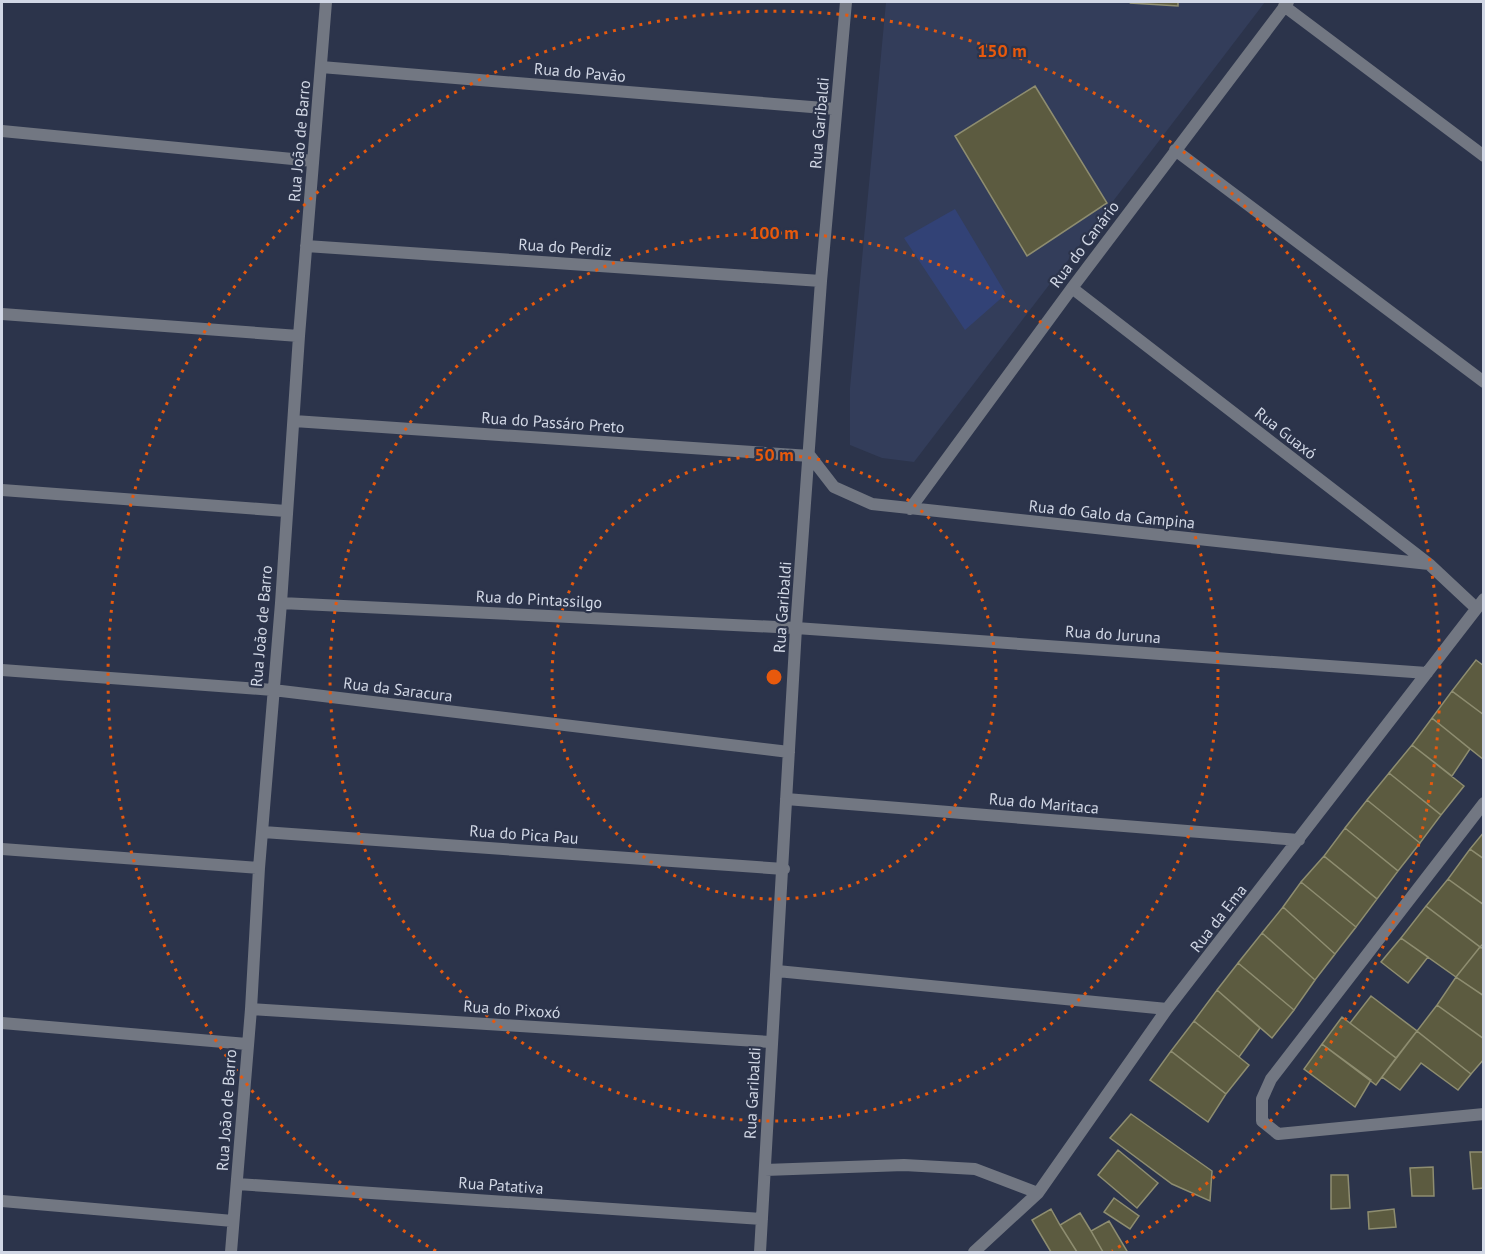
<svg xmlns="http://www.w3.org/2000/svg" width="1485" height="1254" font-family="'PT Sans',sans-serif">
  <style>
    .built { fill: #333d5a }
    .green { fill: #324276 }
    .building { fill: #5c5b40; stroke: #8e8d70; stroke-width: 1.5 }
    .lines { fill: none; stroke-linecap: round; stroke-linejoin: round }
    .street { stroke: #727782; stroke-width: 12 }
    .ring { fill: none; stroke: #e8590c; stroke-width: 3; stroke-dasharray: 3 6 }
    .labels { text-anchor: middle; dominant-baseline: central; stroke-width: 4.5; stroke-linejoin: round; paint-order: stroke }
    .street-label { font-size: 16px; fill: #d1d7e5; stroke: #2c344b }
    .centre { fill: #e8590c; stroke: #2c344b; stroke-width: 3 }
    .ring-label { font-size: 18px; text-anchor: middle; font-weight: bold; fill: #e8590c; stroke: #2c344b; stroke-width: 4.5; stroke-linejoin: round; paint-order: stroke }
  </style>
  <rect width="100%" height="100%" fill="#2c344b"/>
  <path class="built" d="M886,2H1265L914,462L882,458L850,445V388Z"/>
  <path class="green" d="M955,209L1006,294L965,330L904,238Z"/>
  <path class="building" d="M1132,2H1178V6L1131,3Z
    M1035,86L1107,203L1027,256L955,136Z
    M1476,660L1484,666V715L1452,691Z
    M1452,691L1484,715V760L1432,718Z
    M1432,718L1470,749L1452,776L1412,745Z
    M1412,745L1464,786L1441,815L1389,773Z
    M1389,773L1441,815L1420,843L1367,800Z
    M1367,800L1420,843L1398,871L1345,828Z
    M1345,828L1398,871L1377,899L1324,856Z
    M1484,832V859L1470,849Z
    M1470,849L1484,859V905L1448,879Z
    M1324,856L1377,899L1356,927L1301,882Z
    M1448,879L1484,905V943L1480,947L1426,906Z
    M1301,882L1356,927L1335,954L1283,907Z
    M1426,906L1480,947L1456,977L1401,938Z
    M1283,907L1335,954L1315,980L1262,933Z
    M1262,933L1315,980L1294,1010L1238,963Z
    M1401,938L1428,957L1408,983L1381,962Z
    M1480,947L1484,949V996L1456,977Z
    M1238,963L1294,1010L1272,1038L1217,990Z
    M1456,977L1484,996V1039L1437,1005Z
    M1217,990L1260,1028L1239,1057L1194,1021Z
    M1371,996L1417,1031L1396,1058L1350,1023Z
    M1437,1005L1484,1039V1059L1471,1074L1417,1031Z
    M1342,1017L1396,1058L1376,1085L1322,1044Z
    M1194,1021L1249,1065L1226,1094L1171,1051Z
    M1417,1031L1471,1074L1458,1090L1421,1063L1400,1090L1382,1077Z
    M1322,1044L1371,1080L1355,1107L1304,1069Z
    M1171,1051L1226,1094L1208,1122L1150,1080Z
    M1131,1114L1212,1171L1210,1201L1172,1184L1110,1138Z
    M1118,1150L1158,1183L1137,1208L1098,1175Z
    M1470,1152H1484V1188L1473,1189Z
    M1433,1167L1434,1196H1412L1410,1168Z
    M1331,1175H1348L1350,1208L1331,1209Z
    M1114,1198L1139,1216L1130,1229L1104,1212Z
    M1051,1209L1060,1225L1077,1252H1051L1032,1220Z
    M1394,1209L1396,1227L1369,1229L1368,1212Z
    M1080,1213L1091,1231L1103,1252H1077L1060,1225Z
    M1109,1221L1127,1251L1124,1252H1103L1091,1231Z"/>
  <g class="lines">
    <path class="street" d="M1284,6L1484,156
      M321,67L836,109
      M2,131L313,161
      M1175,150L1484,382
      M306,246L821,281
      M1072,288L1429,564L1476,608
      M2,314L299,336
      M294,421L810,456L834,487L872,504L1429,564
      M2,490L286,511
      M910,509L1072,288L1288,2
      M281,603L796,628L1427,673
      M2,670L273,690L789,752
      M786,799L1299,840
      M1484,803L1271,1079L1262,1099V1121L1278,1134L1484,1114
      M263,832L784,869
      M2,849L259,868
      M777,971L1167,1009
      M251,1009L771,1042
      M2,1023L247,1044
      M765,1170L904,1165L975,1169L1038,1193
      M237,1184L762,1219
      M2,1201L233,1221
      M231,1252L251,1009L259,868L281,603L299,336L326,2
      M760,1252L796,628L821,281L846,2
      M974,1252L1038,1193L1167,1009L1484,599"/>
  </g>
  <g class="ring">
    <circle cx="774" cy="677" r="222"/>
    <circle cx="774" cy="677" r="444"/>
    <path d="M436 1251A666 666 0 1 1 1112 1251"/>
  </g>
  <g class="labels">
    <g class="street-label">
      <text transform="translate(580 72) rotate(5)">Rua do Pavão</text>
      <text transform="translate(819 123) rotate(-85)">Rua Garibaldi</text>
      <text transform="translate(299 141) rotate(-85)">Rua João de Barro</text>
      <text transform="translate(1084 244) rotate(-53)">Rua do Canário</text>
      <text transform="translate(565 247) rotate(4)">Rua do Perdiz</text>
      <text transform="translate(553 422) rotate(4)">Rua do Passáro Preto</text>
      <text transform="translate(1286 433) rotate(38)">Rua Guaxó</text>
      <text transform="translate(1112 514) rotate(6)">Rua do Galo da Campina</text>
      <text transform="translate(539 599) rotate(3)">Rua do Pintassilgo</text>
      <text transform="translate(782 607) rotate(-86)">Rua Garibaldi</text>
      <text transform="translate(261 626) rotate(-85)">Rua João de Barro</text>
      <text transform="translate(1113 634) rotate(4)">Rua do Juruna</text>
      <text transform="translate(398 689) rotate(7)">Rua da Saracura</text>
      <text transform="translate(1044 803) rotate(5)">Rua do Maritaca</text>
      <text transform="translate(524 834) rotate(4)">Rua do Pica Pau</text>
      <text transform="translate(1218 918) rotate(-52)">Rua da Ema</text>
      <text transform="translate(512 1009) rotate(4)">Rua do Pixoxó</text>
      <text transform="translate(752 1093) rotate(-87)">Rua Garibaldi</text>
      <text transform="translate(226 1110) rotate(-86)">Rua João de Barro</text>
      <text transform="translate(501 1185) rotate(4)">Rua Patativa</text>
    </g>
  </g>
  <circle cx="774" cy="677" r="9" class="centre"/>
  <g class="ring-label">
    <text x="1002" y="57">150 m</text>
    <text x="774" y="239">100 m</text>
    <text x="774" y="461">50 m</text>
  </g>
  <rect width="1485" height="1254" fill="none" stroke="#d1d7e5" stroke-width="6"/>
</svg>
